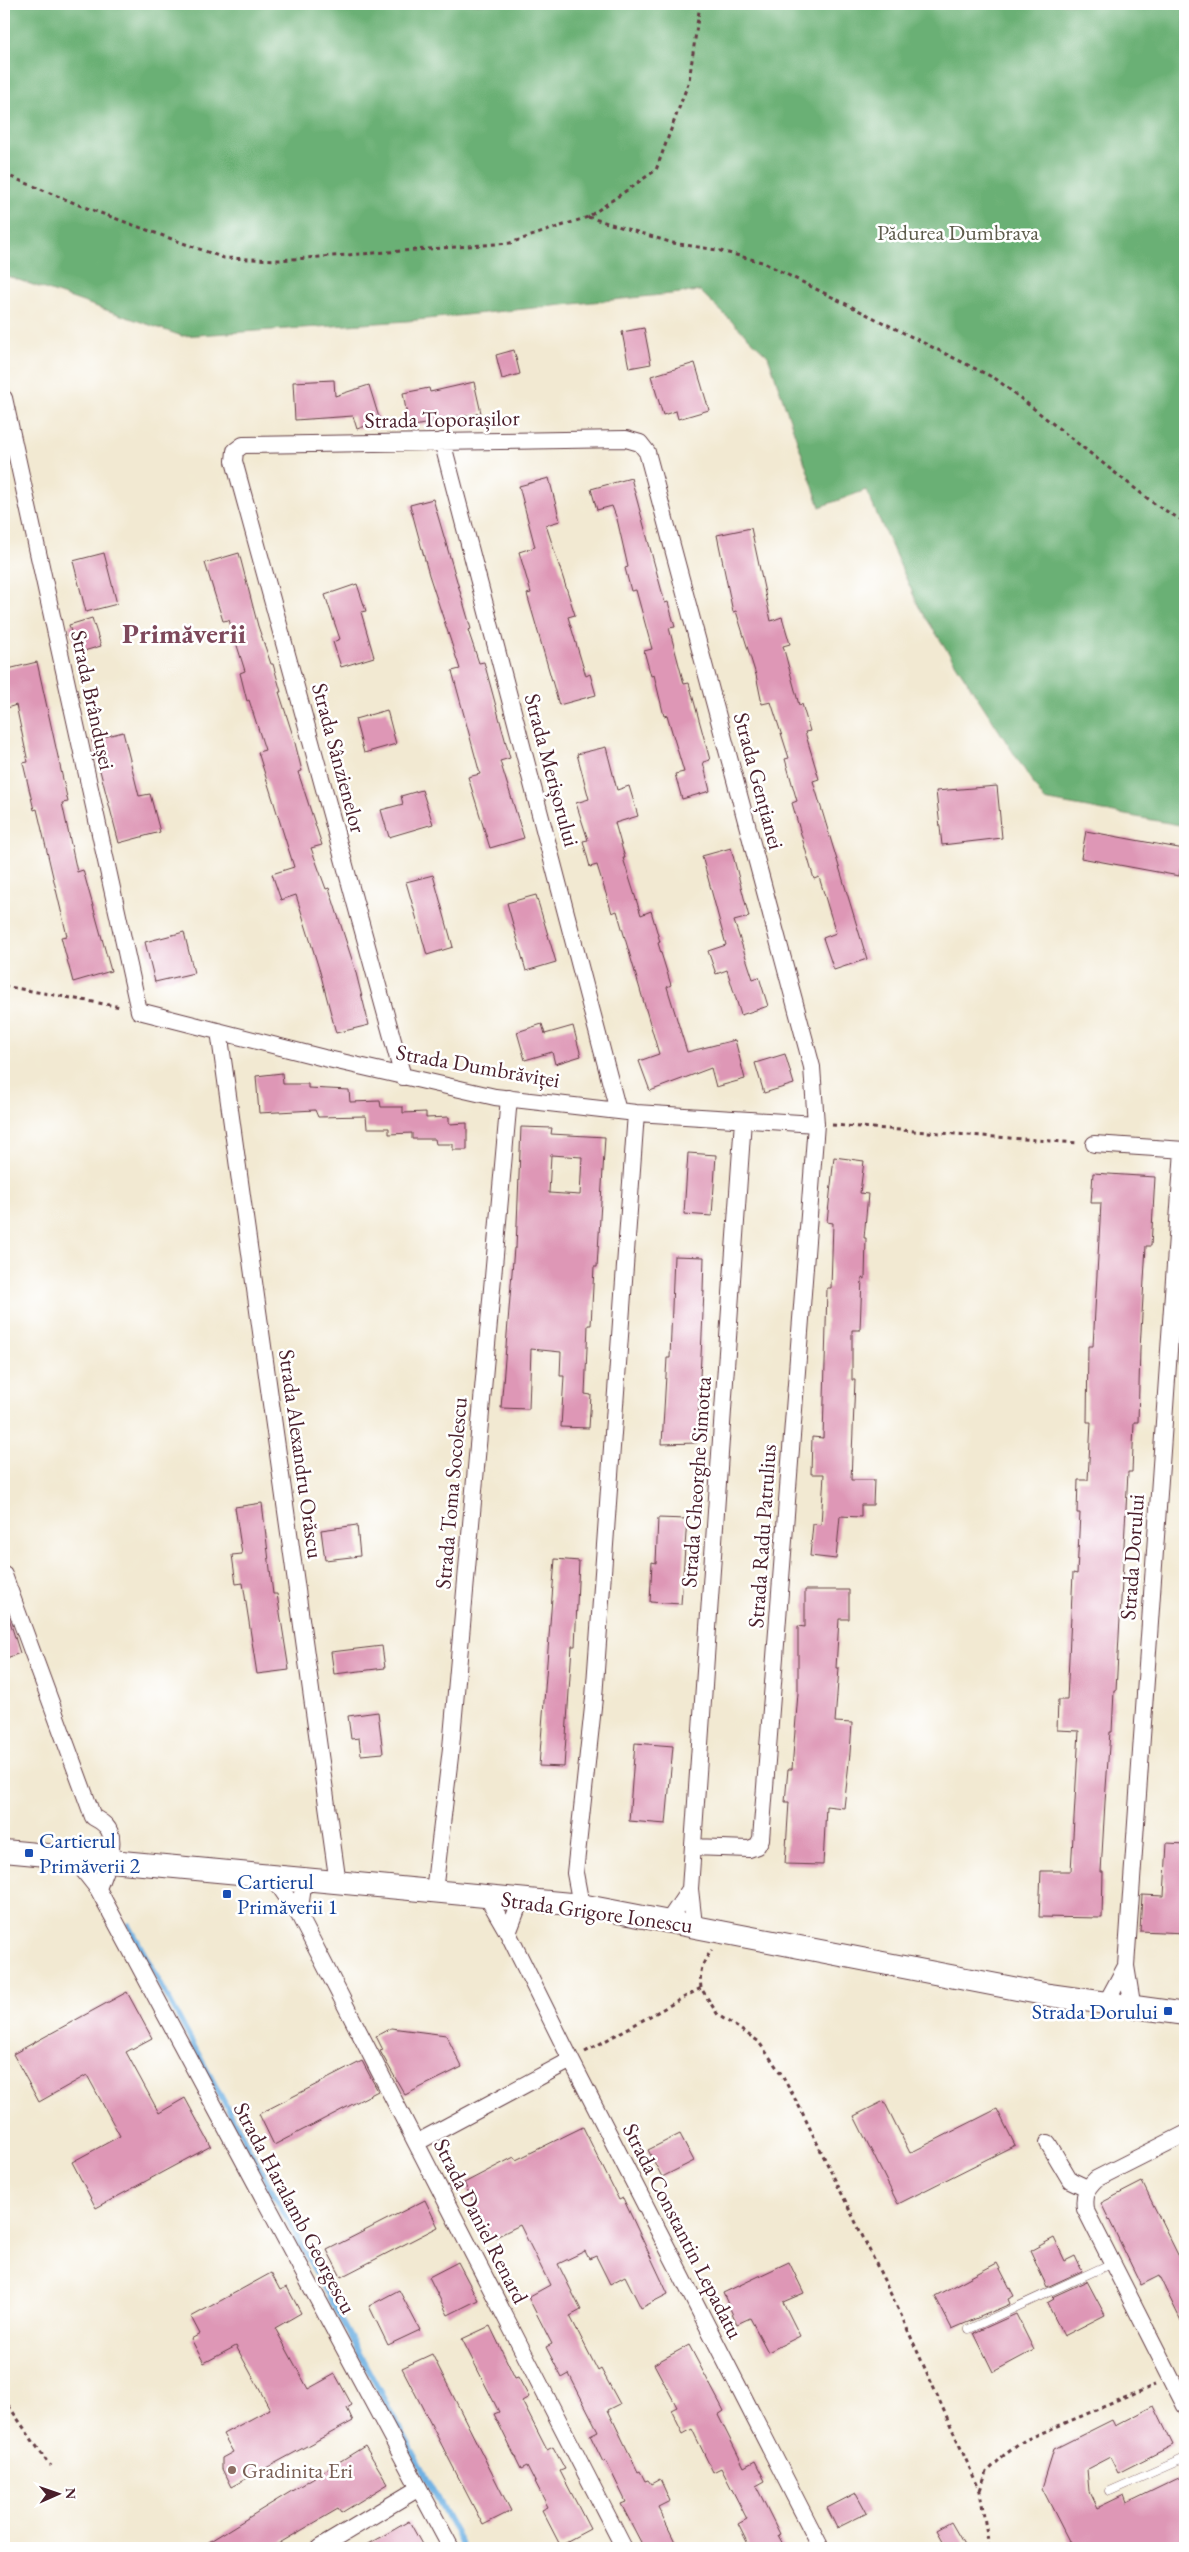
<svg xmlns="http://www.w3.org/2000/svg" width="1189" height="2552" font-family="'EB Garamond',serif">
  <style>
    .forest { fill: #6bb074; stroke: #5a6850 }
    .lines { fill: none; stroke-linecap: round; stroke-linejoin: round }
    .stream { stroke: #6eb1e3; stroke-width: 5.5 }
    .building { fill: #de97b6; fill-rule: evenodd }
    .lane-casing { stroke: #633d44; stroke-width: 9 }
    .street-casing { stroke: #633d44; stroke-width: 18 }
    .secondary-casing { stroke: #633d44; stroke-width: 24 }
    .path { stroke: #633d44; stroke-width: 3; stroke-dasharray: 4 4; stroke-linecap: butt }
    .lane { stroke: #fff; stroke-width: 8 }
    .street { stroke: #fff; stroke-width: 16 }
    .secondary { stroke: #fff; stroke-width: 22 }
    .transit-dot { fill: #1a4fb4; stroke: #fff; stroke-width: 2 }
    .education-dot { fill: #8d6e63; stroke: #fff; stroke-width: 2 }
    .labels { text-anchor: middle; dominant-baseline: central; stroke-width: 5; stroke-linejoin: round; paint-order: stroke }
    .park-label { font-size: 22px; fill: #5e5c4c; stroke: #fff }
    .street-label { font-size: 22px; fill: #4a1f2b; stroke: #fff }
    .transit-label { font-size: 22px; fill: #164399; stroke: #fff; text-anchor: start }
    .education-label { font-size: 22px; fill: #785e54; stroke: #fff; text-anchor: start }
    .district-label { font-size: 28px; font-weight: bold; fill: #7e495c; stroke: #fff }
  </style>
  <rect width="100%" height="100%" fill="#fff"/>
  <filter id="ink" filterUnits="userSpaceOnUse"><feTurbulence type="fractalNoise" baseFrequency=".02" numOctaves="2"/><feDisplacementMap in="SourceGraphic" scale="10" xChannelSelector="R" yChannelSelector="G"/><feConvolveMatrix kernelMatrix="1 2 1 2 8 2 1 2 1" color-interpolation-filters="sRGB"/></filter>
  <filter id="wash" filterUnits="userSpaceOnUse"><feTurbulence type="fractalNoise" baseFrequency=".0096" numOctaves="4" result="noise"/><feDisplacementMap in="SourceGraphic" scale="20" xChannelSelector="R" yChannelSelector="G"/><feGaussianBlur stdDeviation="1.12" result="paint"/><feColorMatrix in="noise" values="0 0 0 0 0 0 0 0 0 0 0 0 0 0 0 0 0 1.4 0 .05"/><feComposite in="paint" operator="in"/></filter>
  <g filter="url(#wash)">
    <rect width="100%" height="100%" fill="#f2e9d2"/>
    <path class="forest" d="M4,4H1185V826L1044,800L919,607L866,490L820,507L768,356L700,291L407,321L182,336L4,275Z"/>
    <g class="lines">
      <path class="stream" d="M129,1925L464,2548"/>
    </g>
    <g id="blocks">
      <path class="building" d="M644,328L651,364L629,368L622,332Z
        M514,350L520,374L502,379L496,355Z
        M695,363L709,410L678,419L676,411L663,415L651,376Z
        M334,380L335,396L369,385L380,421L357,429L353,416L295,420L293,382Z
        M474,382L481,413L409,427L403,393L429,388L430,392Z
        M549,478L560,521L546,525L575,615L568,617L586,676L590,674L596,695L559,705L527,594L531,593L519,552L535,547L519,486Z
        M631,478L665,603L668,602L675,627L669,628L684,684L689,683L710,760L703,762L710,791L682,799L675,774L684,772L667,715L664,716L654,675L651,676L644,651L652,649L636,590L631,591L625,568L628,567L617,519L612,506L597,510L591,489Z
        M433,499L471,629L468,630L479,663L484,662L510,758L500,761L524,838L490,848L468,777L480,774L452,671L460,669L429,575L410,505Z
        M751,528L771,621L782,617L790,644L783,646L799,705L802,704L810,731L805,732L819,779L813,781L867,959L834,970L823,938L836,933L819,877L814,879L792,803L797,801L785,759L789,758L771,702L762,704L756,675L736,611L733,612L717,535Z
        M104,553L117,604L86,612L73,561Z
        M239,553L258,626L271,664H273L281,692H279L294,739L302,771L298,772L322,845L311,848L326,889L329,888L355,969L369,1025L336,1033L320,972L296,895L281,900L272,874L294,867L258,752L265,750L249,700L247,701L240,673L245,671L229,620L223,621L205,563Z
        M357,584L366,611L361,612L374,657L341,667L333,642L340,639L325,595Z
        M92,618L101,646L77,653L69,625Z
        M37,662L68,802L62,803L77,872L83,870L111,971L73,982L61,937L67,936L37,809L34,810L23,763L28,762L16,705L7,708L4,693V670Z
        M387,710L396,744L364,753L355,719Z
        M123,732L139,796L150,794L160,832L119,843L92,740Z
        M606,747L617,790L629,786L638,816L615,823L625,858H623L641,915L651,911L660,942L658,943L671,985L667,987L687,1052L735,1040L745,1079L716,1087L711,1068L650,1091L639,1061L659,1054L617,911L612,913L597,865L590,867L583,841L588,840L576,803L589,799L577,754Z
        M997,786L1002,838L942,845L936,791Z
        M422,790L433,824L389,837L381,810L403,804L401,796Z
        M1086,831L1184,849L1179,876L1081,858Z
        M731,848L749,917L734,921L753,979L759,977L768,1006L741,1015L727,970L716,974L708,951L726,945L702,856Z
        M433,875L453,947L427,955L406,882Z
        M536,895L556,962L526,971L507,903Z
        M184,932L194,973L155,982L145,942Z
        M542,1024L545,1034L573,1026L581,1056L555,1064L552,1052L525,1060L517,1032Z
        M785,1054L794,1084L764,1093L755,1063Z
        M282,1073L283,1084H308V1088L349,1090L350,1102L380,1101L381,1107H403V1113L426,1112V1118L449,1117V1124L467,1123V1150H453V1144H436L435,1139H412V1133L389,1134V1128H367L366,1116L318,1117L315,1110L259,1113L256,1076Z
        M521,1127L552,1128L551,1134L605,1137L597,1267H594L591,1325H588L585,1394L591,1395L589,1428L561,1427L564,1376H560L561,1352L531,1349L529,1409L501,1408L514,1248H516ZM551,1155L582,1157L580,1195L549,1193Z
        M688,1153L716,1155L712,1216L684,1214Z
        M834,1157L864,1161L860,1193L868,1194L864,1238H866L865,1279L862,1278L860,1330H852V1380H855L851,1480H874L873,1505H861V1517L840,1516L836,1559L810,1556L813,1524L821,1525L824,1474H811L812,1437L823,1438L827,1288H831L833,1223L827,1222Z
        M1093,1173L1155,1177L1151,1246H1146L1140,1349L1138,1422H1134L1132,1472H1128L1116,1691H1114L1112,1732H1110L1105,1802L1101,1872H1103L1102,1918L1039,1917L1041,1871H1071L1079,1731L1057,1730L1058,1700H1067L1073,1573L1077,1574L1080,1513H1077L1078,1480H1088L1091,1422H1087L1088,1346H1093L1101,1203H1091Z
        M674,1256L704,1257L703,1291H704L697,1443L662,1444L667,1358H670Z
        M262,1503L273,1594H277L289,1670L257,1674L243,1583L236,1584L232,1555L242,1554L235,1507Z
        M658,1518L687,1519L681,1604L650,1602L652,1562L656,1563Z
        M357,1525L360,1556L325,1560L321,1530Z
        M555,1559L579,1561L575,1646H572L564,1767L539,1766Z
        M805,1590H849V1619H839L836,1668H839L835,1722L852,1723L850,1753L844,1808L826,1806L823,1865L785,1864L789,1802H785L788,1769H792L798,1693V1626L805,1627Z
        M7,1612L20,1653L4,1659V1613Z
        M382,1646L385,1668L334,1674L331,1652Z
        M378,1712L383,1753L361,1755L359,1738L351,1739L348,1716Z
        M635,1743L673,1746L666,1824L629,1821Z
        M1167,1843L1185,1844V1933L1140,1931L1142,1895L1164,1896Z
        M127,1992L152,2038L126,2052L159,2113L185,2098L211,2146L96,2208L72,2162L120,2136L87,2075L39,2102L13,2054Z
        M391,2028L446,2035L462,2067L405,2095L380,2051L383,2050L376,2036Z
        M362,2061L378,2091L274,2145L259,2114Z
        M884,2101L910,2153L997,2109L1015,2145L898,2204L854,2116Z
        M583,2127L619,2200L623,2198L668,2294L641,2308L625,2276L610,2284L596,2256L589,2259L585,2251L558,2264L581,2310L570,2316L598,2371L601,2369L620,2404L608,2410L638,2472L640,2471L645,2481L648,2480L651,2484L660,2479L670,2501L658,2507L678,2548H644L621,2504L626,2502L606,2461L603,2462L590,2435L598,2431L569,2374L562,2378L546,2347L552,2344L528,2297L550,2285L520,2225L492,2239L464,2183L514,2157L516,2160Z
        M680,2134L694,2161L662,2177L648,2150Z
        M1142,2182L1185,2269V2329L1159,2276L1141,2285L1101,2203Z
        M425,2200L438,2227L341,2277L327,2250Z
        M1054,2238L1065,2261L1075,2256L1082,2271L1047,2287L1030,2251Z
        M458,2262L478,2300L448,2315L429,2277Z
        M789,2262L804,2293L783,2302L800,2336L768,2352L750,2318L737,2324L723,2293Z
        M997,2263L1014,2296L1008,2299L1010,2304L952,2329L935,2296Z
        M271,2273L280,2290L287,2287L301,2313L275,2328L308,2389L335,2374L352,2405L347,2408L353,2421L231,2487L222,2469V2458L233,2452L223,2434L270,2409L236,2346L204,2363L191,2339L200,2334L191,2317Z
        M1087,2281L1105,2315L1064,2336L1047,2303L1054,2299L1052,2297Z
        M399,2290L420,2330L388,2345L369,2306Z
        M1016,2314L1034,2350L993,2372L974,2333Z
        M490,2326L515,2378L518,2377L529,2397L522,2401L547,2450L553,2447L565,2469L560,2471L590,2529L560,2545L542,2510L548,2507L527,2466L521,2469L494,2414L499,2412L462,2339Z
        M689,2345L724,2411L718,2415L744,2467L755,2461L765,2481L756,2486L780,2534L778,2535L785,2548H750L738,2524L747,2519L721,2468L713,2472L692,2429L683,2434L671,2410L677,2407L654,2364Z
        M432,2354L511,2511L483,2525L402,2368Z
        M1154,2406L1173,2445L1118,2473L1110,2457L1087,2469L1089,2491L1097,2508L1124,2495L1127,2503L1185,2475V2548H1084L1069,2541L1042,2488L1054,2449L1112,2420L1115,2426Z
        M365,2446L388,2484L341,2513L338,2509L271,2548H199Z
        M856,2493L867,2513L837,2528L827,2508Z
        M409,2521L424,2548H360L390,2532Z
        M951,2522L966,2548H947L937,2530Z"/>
    </g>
  </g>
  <g filter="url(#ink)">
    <use href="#blocks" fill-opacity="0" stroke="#633d44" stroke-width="1"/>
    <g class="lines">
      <g class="lane-casing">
        <path id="lane" d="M969,2329L1112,2263
          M1110,2491L1185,2458"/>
      </g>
      <g class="street-casing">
        <path id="street" d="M4,398L139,1011L324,1058L495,1097L636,1113L816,1124
          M442,441L618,1111
          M219,1031L338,1884
          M403,1077L234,461L235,451L243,445L626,439L640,443L647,452L812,1067L816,1124L761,1839L757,1846L749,1849L693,1847
          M1094,1144L1185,1150
          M4,1575L93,1817C97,1819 102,1822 106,1826C120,1841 103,1873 98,1889
          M72,1856L98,1889L451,2548
          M273,1877L299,1915L624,2548
          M434,1892L451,1748L509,1098
          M486,1895L508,1933L571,2060L821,2548
          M581,1905L575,1873L594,1698L636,1113
          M299,1915L304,1880
          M669,1920L690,1889
          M694,1925L690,1889L743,1120
          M508,1933L521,1899
          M1105,2005L1126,1966
          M1133,2009L1126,1966L1183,1150
          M1185,2134L1096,2179C1086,2189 1083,2195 1085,2209L1185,2406
          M416,2143L571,2060
          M1048,2143L1070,2180L1087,2188
          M319,2548L419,2488"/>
      </g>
      <g class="secondary-casing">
        <path id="secondary" d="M4,1851L581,1905L1049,1995L1185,2014"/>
      </g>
      <path class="path" d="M4,174L84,207L224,258L279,260L510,243L588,217L656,170L689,81L700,4
        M588,217L673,243L717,250L762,262L996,379L1156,505L1185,522
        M4,986L121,1007
        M832,1125L1078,1143
        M701,1988C699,1971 702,1963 712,1950
        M585,2052L701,1988L718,2015L758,2041L780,2072L800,2108L901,2315L980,2491L989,2548
        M4,2399L50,2466
        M980,2490L987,2472L1003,2456L1025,2440L1155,2385"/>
      <use href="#lane" class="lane"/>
      <use href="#street" class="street"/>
      <use href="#secondary" class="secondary"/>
    </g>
  </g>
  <g class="transit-dot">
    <rect x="24" y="1848" width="10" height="10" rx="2.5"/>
    <rect x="222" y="1889" width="10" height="10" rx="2.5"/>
    <rect x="1163" y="2006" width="10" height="10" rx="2.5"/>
  </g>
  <circle class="education-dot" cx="232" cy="2470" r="5"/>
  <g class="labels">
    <g class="park-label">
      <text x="958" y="232">Pădurea Dumbrava</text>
    </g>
    <g class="street-label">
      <text transform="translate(442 419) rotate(-1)">Strada Toporașilor</text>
      <text transform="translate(93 700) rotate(78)">Strada Brândușei</text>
      <text transform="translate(339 758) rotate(75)">Strada Sânzienelor</text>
      <text transform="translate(552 770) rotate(75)">Strada Merișorului</text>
      <text transform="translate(759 781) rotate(75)">Strada Gențianei</text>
      <text transform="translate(478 1066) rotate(10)">Strada Dumbrăviței</text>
      <text transform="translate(301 1454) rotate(82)">Strada Alexandru Orăscu</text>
      <text transform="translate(696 1482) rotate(-86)">Strada Gheorghe Simotta</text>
      <text transform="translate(451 1493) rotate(-85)">Strada Toma Socolescu</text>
      <text transform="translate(762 1536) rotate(-86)">Strada Radu Patrulius</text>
      <text transform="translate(1132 1557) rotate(-86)">Strada Dorului</text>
      <text transform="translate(597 1912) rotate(8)">Strada Grigore Ionescu</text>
      <text transform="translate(295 2208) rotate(62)">Strada Haralamb Georgescu</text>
      <text transform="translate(481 2221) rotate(63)">Strada Daniel Renard</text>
      <text transform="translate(683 2231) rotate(63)">Strada Constantin Lepadatu</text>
    </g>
    <g class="transit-label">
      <text x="39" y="1840">Cartierul<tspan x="39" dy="25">Primăverii 2</tspan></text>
      <text x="237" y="1881">Cartierul<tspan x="237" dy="25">Primăverii 1</tspan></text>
      <text x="1158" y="2011" text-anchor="end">Strada Dorului</text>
    </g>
    <g class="education-label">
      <text x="242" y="2470">Gradinita Eri</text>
    </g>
    <g class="district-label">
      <text x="184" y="633">Primăverii</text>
    </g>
  </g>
  <rect width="1189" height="2552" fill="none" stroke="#fff" stroke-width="20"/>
  <g transform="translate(58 2494) rotate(88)" stroke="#ffffff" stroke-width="4" paint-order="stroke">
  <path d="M0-4L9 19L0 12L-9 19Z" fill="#4a1f2b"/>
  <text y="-8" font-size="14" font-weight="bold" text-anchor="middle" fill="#4a1f2b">N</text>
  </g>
</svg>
